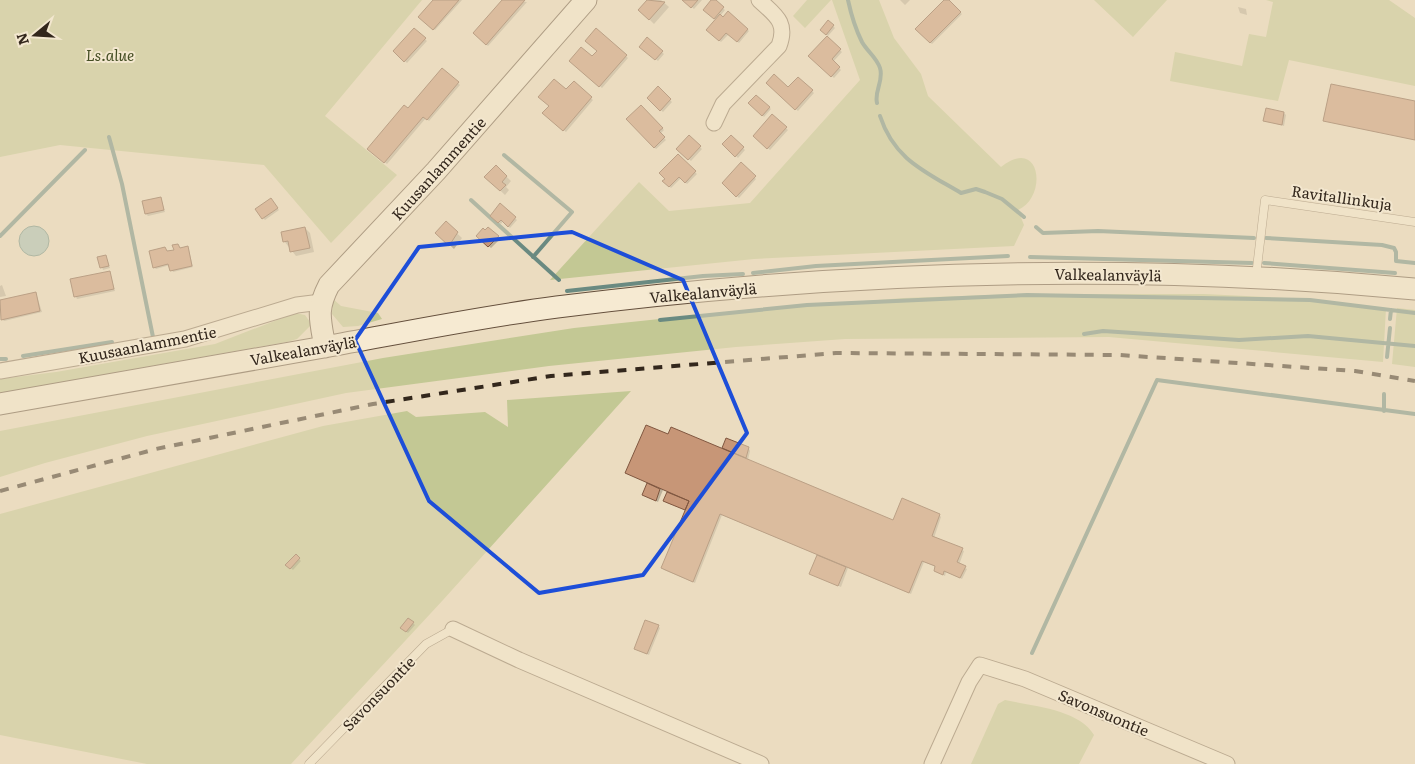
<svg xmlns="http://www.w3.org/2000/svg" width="1415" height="764" font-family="Literata,serif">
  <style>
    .green { fill: #c3c894 }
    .water { fill: #a2bdb4; stroke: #6a8a81 }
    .shadow { fill: #0003 }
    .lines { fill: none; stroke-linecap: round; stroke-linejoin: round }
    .stream { stroke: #6a8a81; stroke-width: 4 }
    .building { fill: #c79677; stroke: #805740 }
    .lane-casing { stroke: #826e59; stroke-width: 9 }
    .street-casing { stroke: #826e59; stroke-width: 17 }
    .secondary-casing { stroke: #644f3c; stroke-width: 23 }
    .lane { stroke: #f6ead2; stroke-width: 8 }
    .street { stroke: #f6ead2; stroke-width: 15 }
    .secondary { stroke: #f6ead2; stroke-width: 21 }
    .rail { stroke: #33271c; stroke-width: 4; stroke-dasharray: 9 9; stroke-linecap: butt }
    .marked { fill: none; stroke: #1d4ed8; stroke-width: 4; stroke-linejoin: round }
    .labels { text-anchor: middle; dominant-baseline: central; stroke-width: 4; stroke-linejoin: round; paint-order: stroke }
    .park-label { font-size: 15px; font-style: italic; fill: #454e24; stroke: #f3e7cf }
    .street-label { font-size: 15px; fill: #33271c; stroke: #f3e7cf }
  </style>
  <rect width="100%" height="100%" fill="#ebdcc0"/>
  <path class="green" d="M0,0H422L325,116L397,175L331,243L264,165L60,145L0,157Z
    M807,0H831L805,28L793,16Z
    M832,0H879L894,38L921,74L928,96L1001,167C1041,135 1048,197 1018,210L1024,225L1014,246L754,259L550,280L639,182L669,211L750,203L860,80Z
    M1094,0H1167L1133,37Z
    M1266,0H1389L1415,18V86L1289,60L1278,101L1170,81L1175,52L1242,66L1249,34L1266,37L1273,2Z
    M1019,294H1204L1308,299L1386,308L1383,362L1109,337L845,339L736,347L549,366L346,393L147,436L45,463L0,477V431L383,358L574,328L745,310L904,298Z
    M333,299L341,306L378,313L382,319L358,326L343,327L332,314Z
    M1397,308L1415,310V367L1392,364Z
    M295,313L305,315L310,322V326L297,339L287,342L0,393V379L56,372L215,344Z
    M631,391L443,600L291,764H147L0,735V514L323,426L407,411L416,417L485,412L508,427L507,400Z
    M1005,700C1032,706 1079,709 1094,735L1079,764H971L998,704Z"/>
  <path class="water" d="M19 241a15 15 0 1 1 30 0a15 15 0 1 1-30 0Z"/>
  <path class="shadow" d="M434,0H462L435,30L420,17Z
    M504,0L527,2L488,46L474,33Z
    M649,0H661L669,7L654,24L640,10Z
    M684,0H702L694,9Z
    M714,0L725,10L720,16L723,19L728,13L749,31L739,43L729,34L721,42L707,30L716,20L704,10Z
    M900,0H910L905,5Z
    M946,0L962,14L932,44L917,29Z
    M1238,7L1246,9L1247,15L1240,13Z
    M828,21L835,28L828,36L821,30Z
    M415,30L427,41L407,63L395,51Z
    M596,30L628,58L602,88L571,61L592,58L598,51Z
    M827,38L842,52L833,62L841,70L834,78L810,56Z
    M647,39L664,54L658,61L641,47Z
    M442,69L460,85L429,121L426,118L387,164L369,149L408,110Z
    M798,78L814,93L798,111L767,83L789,89Z
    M574,83L593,100L566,132L544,113Z
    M658,88L672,102L663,112L648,98Z
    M756,96L771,109L764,117L750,103Z
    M1415,102V140L1325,120Z
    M641,106L664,130L660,134L666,140L656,149L628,119Z
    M1284,113L1286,115L1284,126L1265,121Z
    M772,116L788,130L770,150L754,136Z
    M731,136L745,150L738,158L724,144Z
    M689,137L702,149L691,161L678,149Z
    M678,156L697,174L687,184L681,178L671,188L664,181Z
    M741,164L756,179L739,198L723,183Z
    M496,167L511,181L506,187L509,190L505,195L486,177Z
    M161,198L165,212L148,216L146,214Z
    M272,202L279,210L265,220L263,218Z
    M501,205L517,220L510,228L503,221L501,224L492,216Z
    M446,223L462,238L454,249L442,238Z
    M305,228L310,233L314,252L296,256L284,241Z
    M488,228L500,239L491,248L478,236Z
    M178,245L180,249L187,248L189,250L193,267L173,272L170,265L156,269L154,267L165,248L168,253L175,251Z
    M106,256L110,268L103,270L99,258Z
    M110,272L115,291L77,299L76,297L72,280Z
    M2,285L6,296L0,297V286Z
    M36,293L42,312L4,321L2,319L0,301Z
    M669,436L723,450L727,440L749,449L750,451L748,460L894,522L939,515L941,517L934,538L964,551L959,565L967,569L962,579L946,572L945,576L937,572L936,567L924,562L911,594L848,568L841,587L811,573L818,555L722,515L695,583L664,570L662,568L686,510L667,503L665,501L668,492L663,490L658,502L645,496L643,495L649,483L626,473Z
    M296,556L301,561L293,570L287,565Z
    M413,623L415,625L408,633L402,628Z
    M658,626L660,628L649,655L637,650Z"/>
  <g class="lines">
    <path class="stream" d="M848,0C851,14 855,28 862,42C867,51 877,58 880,68C884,81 874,91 877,103
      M880,116C894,159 924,171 961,193L976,189L985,192L1002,199L1024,217
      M109,137L122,184L153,337
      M504,155L572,212L533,257
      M471,200L559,280
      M1036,227L1043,233L1098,231L1254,238
      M0,236L85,150
      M1266,238L1382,245L1394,248L1396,252V261L1415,263
      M1030,257L1252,263
      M1264,263L1395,273
      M753,273L816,266L1008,256
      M567,291L703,276L743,274
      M1390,319L1391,310
      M660,320L807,305L1027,295L1310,300L1415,313
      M1084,334L1103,331L1239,340L1308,336L1415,346
      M23,356L112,342
      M1387,357L1390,328
      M0,359H6
      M1384,394V411
      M1032,653L1157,380L1415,414"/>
  </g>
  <path class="building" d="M433,0H459L433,30L418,17Z
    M502,0H525L486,45L473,33Z
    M647,0L665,2L649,20L638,10Z
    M682,0H698L691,8Z
    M711,0H716L724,7L714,19L703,10Z
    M944,0H949L961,12L930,43L915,29Z
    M728,11L748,29L737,42L726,33L719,41L706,30L720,14L723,17Z
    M828,20L834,25L826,35L820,30Z
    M414,28L426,38L404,62L393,51Z
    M596,28L627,55L599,87L569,61L581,47L592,56L597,51L585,41Z
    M827,36L841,49L832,59L840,67L831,77L808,56Z
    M647,37L663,51L655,60L639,47Z
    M442,68L459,82L427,120L423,117L384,163L367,149L404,105L408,108Z
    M774,74L788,87L798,77L813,90L795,110L766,83Z
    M554,79L566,89L574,81L592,97L563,131L542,113L549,106L538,97Z
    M1331,84L1415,101V140L1323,121Z
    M658,86L671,99L660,111L647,98Z
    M756,95L770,107L762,116L748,103Z
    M641,105L663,128L659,131L665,137L654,148L626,119Z
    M1266,108L1284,112L1282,125L1263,121Z
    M772,114L787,127L767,149L753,136Z
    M689,135L701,146L688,160L676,149Z
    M731,135L744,147L735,157L722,144Z
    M678,154L696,171L685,183L679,177L669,187L662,181L665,179L659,173Z
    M741,162L756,176L736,197L722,183Z
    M496,165L507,176L502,182L506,185L500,191L484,177Z
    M161,197L164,210L145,214L142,201Z
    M271,198L278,208L262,219L255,209Z
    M500,203L516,217L508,227L501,220L498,223L490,216Z
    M446,221L458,232L449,246L435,233Z
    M305,227L310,248L290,252L288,241L283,242L281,232Z
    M488,227L499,236L488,247L476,236L483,228L485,230Z
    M178,244L180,248L188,246L192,266L170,271L168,264L153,268L149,251L165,247L167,251L174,250L172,245Z
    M106,255L109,266L100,268L97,257Z
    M110,271L114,289L74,297L70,279Z
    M36,292L40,311L1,320L0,300Z
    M646,425L668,434L671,427L893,520L902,498L940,514L932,536L963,548L957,562L966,566L960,578L944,571L943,575L934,571L935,566L922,561L909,593L720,514L693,582L661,568L689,501L625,473Z
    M726,438L749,447L746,458L722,448Z
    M647,483L660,489L656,501L642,495Z
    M667,492L689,501L685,510L663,501Z
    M296,554L300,558L290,569L285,565Z
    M817,555L846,567L838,586L809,574Z
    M408,618L414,622L406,632L400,628Z
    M645,620L659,625L647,654L634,649Z"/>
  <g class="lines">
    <g class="lane-casing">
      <path id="lane" d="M1256,276L1265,200L1415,222
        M309,764L426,644L453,629"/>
    </g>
    <g class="street-casing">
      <path id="street" d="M714,123L723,104L779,46C788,22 775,15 759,0
        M0,371L185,339L297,305L321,302
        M453,629L519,660L761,764
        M932,764L969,682L980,665L1025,679L1227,764"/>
    </g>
    <g class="secondary-casing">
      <path id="secondary" d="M325,347C320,319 316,310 329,285L436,171L586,0
        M0,404C108,385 216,366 324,347C402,333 479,317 557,307C841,271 1130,262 1415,289"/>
    </g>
    <use href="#lane" class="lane"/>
    <use href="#street" class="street"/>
    <use href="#secondary" class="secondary"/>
    <path class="rail" d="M0,491L156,449L373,404L551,376L836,353L1120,355L1355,371L1415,381"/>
  </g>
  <path d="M0 0H1415V764H0ZM572,232L683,280L747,433L643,575L539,593L429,501L355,340L419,247Z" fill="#ebdcc0" fill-opacity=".55" fill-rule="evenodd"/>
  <path class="marked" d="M572,232L683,280L747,433L643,575L539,593L429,501L355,340L419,247Z"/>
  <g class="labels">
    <g class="park-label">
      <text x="110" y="54">Ls.alue</text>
    </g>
    <g class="street-label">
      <text transform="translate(438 168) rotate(-48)">Kuusanlammentie</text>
      <text transform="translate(1342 197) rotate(8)">Ravitallinkuja</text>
      <text transform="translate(1108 274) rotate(1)">Valkealanväylä</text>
      <text transform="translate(703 292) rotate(-5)">Valkealanväylä</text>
      <text transform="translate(147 344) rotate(-11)">Kuusaanlammentie</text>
      <text transform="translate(303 350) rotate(-10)">Valkealanväylä</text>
      <text transform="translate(378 693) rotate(-46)">Savonsuontie</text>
      <text transform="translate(1104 712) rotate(23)">Savonsuontie</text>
    </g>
  </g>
  <g transform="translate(35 35) rotate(252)" stroke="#f3e7cf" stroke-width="4" paint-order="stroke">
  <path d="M0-4L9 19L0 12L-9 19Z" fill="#33271c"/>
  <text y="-8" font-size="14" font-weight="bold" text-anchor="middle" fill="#33271c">N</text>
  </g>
</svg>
